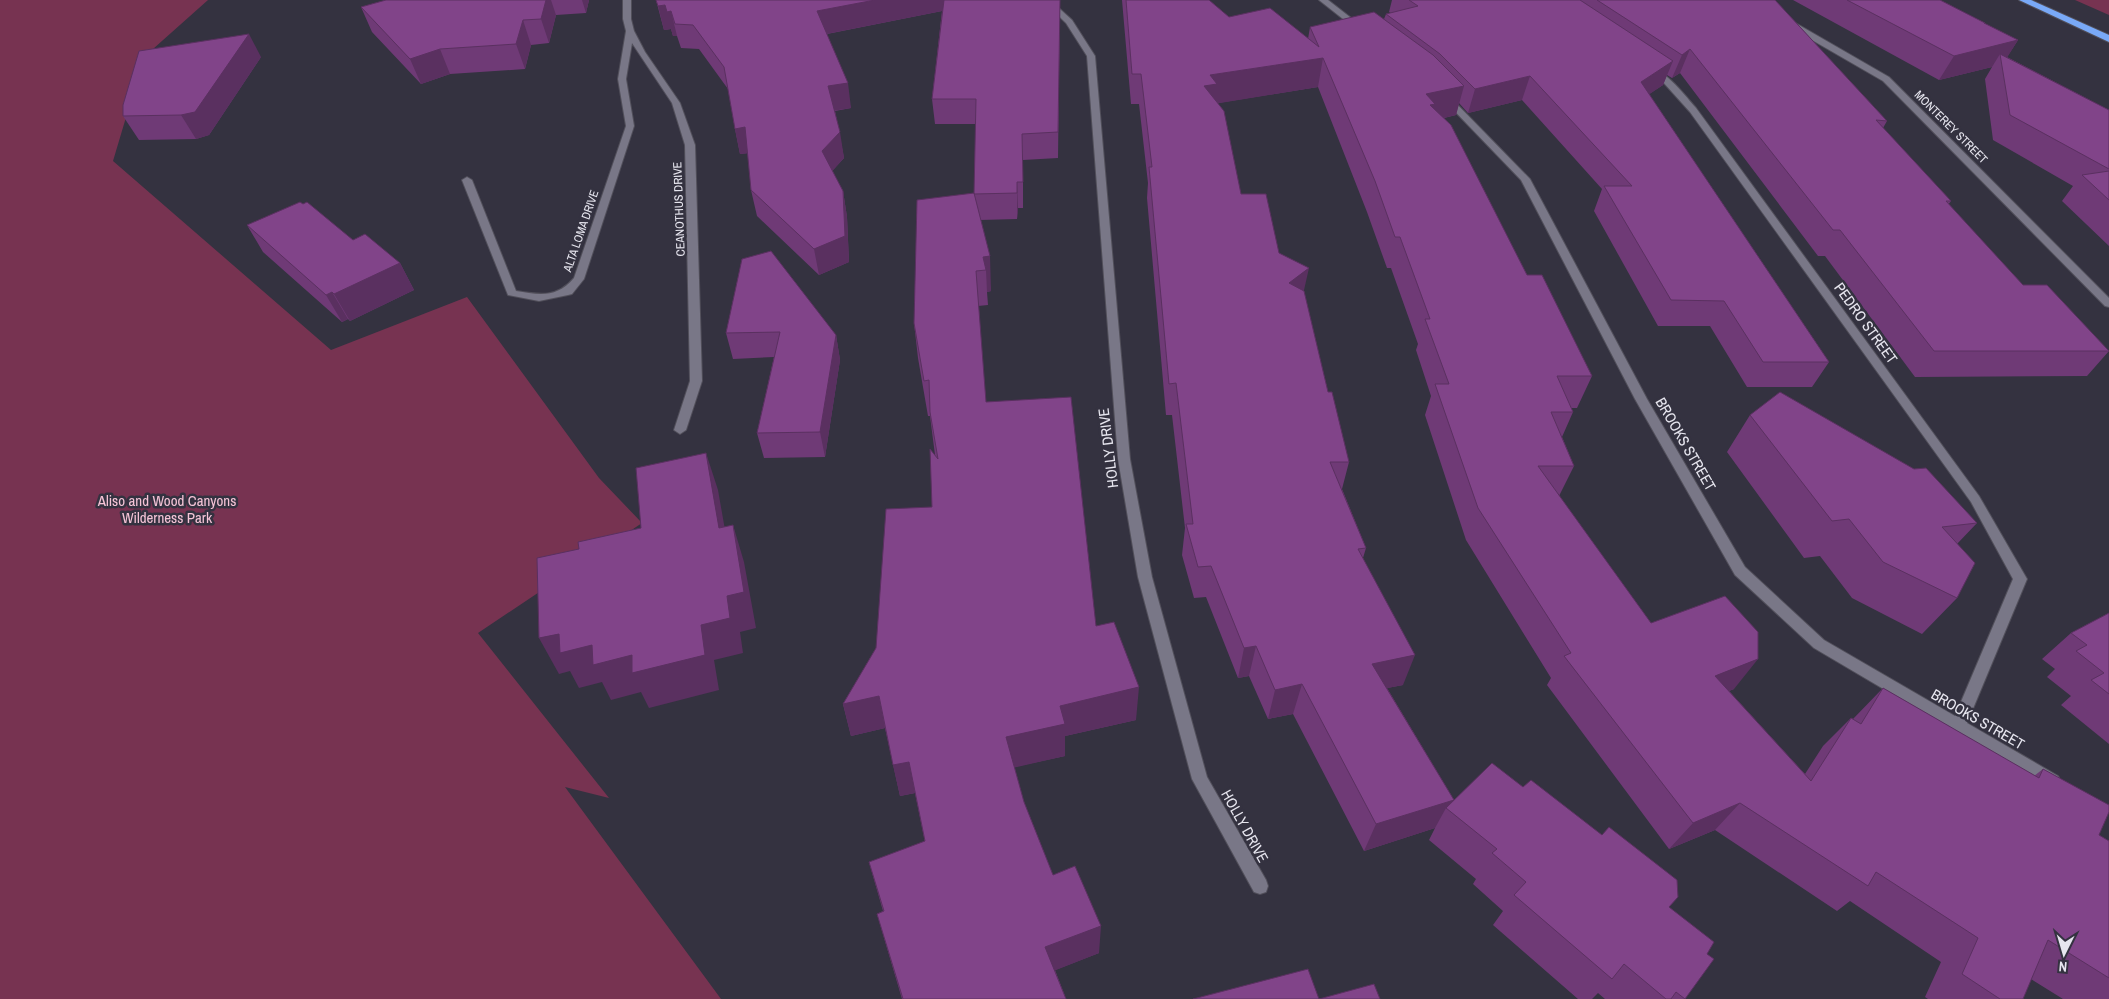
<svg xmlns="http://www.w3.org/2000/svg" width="2109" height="999" font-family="'Archivo Narrow',sans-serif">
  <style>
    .green { fill: #773351 }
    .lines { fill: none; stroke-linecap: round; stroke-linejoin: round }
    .street-casing { stroke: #514f5a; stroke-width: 2 }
    .highway-casing { stroke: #514f5a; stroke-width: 2 }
    .street { fill: #797787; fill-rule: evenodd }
    .highway { fill: #79a9f7; fill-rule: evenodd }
    .wall { fill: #6f3a76 }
    .shaded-wall { fill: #5a3060 }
    .building { fill: #814489; stroke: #5a3060 }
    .labels { text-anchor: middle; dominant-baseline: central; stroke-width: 5; stroke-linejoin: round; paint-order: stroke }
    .far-street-label { font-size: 12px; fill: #e7e6ef; stroke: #343240 }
    .street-label { font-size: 15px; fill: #e7e6ef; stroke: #343240 }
    .park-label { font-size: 15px; fill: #f6c4d7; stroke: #343240 }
  </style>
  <rect width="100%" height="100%" fill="#343240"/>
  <path class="green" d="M0,0H208L144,57L113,161L331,350L467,297L599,478L642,523L478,633L609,798L565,787L721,999H0Z
    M2075,0H2109V15Z"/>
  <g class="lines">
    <g class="street-casing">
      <path id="street" d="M623,0H631V19L634,31L645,52L680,103L695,145L702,381L686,430L680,434L674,430L690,381L685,145L672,103L632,43L626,79L634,126L584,279L572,294L568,295L539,301L508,295L462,180L467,177L472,180L516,291C540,295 557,298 574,278L626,126L618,79L626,31L623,19Z
        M1042,0H1050L1072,20L1095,56L1130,459L1152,577L1207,777L1266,880L1268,886L1266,892L1260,894L1254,892L1192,779L1138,577L1118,459L1087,56L1066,23Z
        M1319,0H1328L1364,28L1357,30Z
        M1786,21H1792L1889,77L2109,298V307L2105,306L1883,81L1786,25Z
        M1649,69C1665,68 1686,97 1696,108L1979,496L2027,579L1967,723L2058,776L2061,781L2058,786L2053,788L2048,786L1814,648L1735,575L1635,399L1521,180L1441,97L1448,95L1530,179L1647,399L1745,567L1824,640L1955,716L2013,579L1971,502L1690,112L1663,82L1649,73Z"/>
    </g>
    <g class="highway-casing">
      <path id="highway" d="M2019,0H2031L2109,35V42Z"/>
    </g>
    <use href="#street" class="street"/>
    <use href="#highway" class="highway"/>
  </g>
  <path class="wall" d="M386,0H589L586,13L556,15L549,43L531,45L525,69L450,74L421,84L372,32L361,7Z
    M656,0H1060L1058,158L1023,160V208H1018L1017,219L980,220L991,291L987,292L988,305L978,306L986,402L1096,626L1136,720L1065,736V756L1014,767L1024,802L1053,875L1099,953L1055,970L1066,999H902L877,914L883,911L869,862L925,842L915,793L900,796L885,728L851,736L843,704L876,648L932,507L935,455L930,416H928L918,358L914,323L974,193L976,124H935L932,99L942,11L827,34L851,108L835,111L844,158L832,171L843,191L847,217L849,262L819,275L757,216L751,190L748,153L740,154L735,129L728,89L699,49L681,48L677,36H673L671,29L664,30Z
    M1122,0H1209L1229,17L1308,39L1310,27L1384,19L1386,14L1391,13L1389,12L1392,0H1775L1887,121L1883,128L1951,201L1948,205L2023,285L2109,351L2087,376L1915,377L1825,256H1818L1680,73L1672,78L1667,75L1663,85L1649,94L1829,362L1812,387H1747L1710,326H1658L1594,211L1602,189L1522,100L1468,113L1459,103L1456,115L1444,118L1527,275L1592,376L1577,408H1571L1573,412L1562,437L1574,466L1559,496L1651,623L1734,689L1729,691L1805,774L1823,746L1851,718L1853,719L1883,688L2034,776L2043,769L2099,835L2109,841V999H2063L2031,979L2023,999H1928L1925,997L1941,962L1850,901L1837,911L1715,830L1669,849L1547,685L1551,678L1466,540L1425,415L1431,396L1416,350L1418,344L1391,268H1387L1367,212L1318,87L1218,103L1241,194L1304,292L1328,392L1349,462L1342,489L1366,548L1363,558L1403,685L1387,688L1454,800L1669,907L1707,954L1685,999H1605L1598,993L1592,999H1578L1493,925L1503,911L1473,884L1476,879L1429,840L1435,828L1364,851L1293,714L1268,719L1249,676L1238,678L1206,597L1194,598L1182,555L1185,528L1172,415H1166L1147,198L1148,183L1139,104H1131Z
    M1793,0H1940L1985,23V24L2018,40L2007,57L2109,110V246L2062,201L2073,186L1993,140L1985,79L1992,67L1939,80Z
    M261,57L209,135L196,139L139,140L123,116Z
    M247,225L353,240L400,263L414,290L350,321L348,319L342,322L263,252Z
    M742,259L836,335L840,360L825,457L764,458L757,433L774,357L733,359L726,333Z
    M1750,415L1977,523L1957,544V598L1922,634L1852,598L1820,556L1804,558L1727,452Z
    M2109,613V744L2061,705L2071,696L2047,677L2055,669L2042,659L2071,633Z"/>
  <path class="shaded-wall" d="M546,0H551L556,15L549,43L541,19Z
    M582,0H589L586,13Z
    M875,0H946L947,10L821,35L817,11Z
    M665,5L671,11L677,36H673L671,29L664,30L658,6Z
    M523,20L531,45L525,69L516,44Z
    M249,34L261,57L209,135L196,139L181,115Z
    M2018,40L2003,64L2000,54L1992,67L1939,80L1954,56Z
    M440,49L450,74L421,84L410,59Z
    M1690,49L1680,73L1672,78L1682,55Z
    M1323,58L1318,87L1214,104L1204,86L1210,75Z
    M1673,61L1663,85L1632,106L1641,82Z
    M1530,76L1522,100L1468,113L1475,89Z
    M848,83L851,108L832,111L828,86Z
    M1464,86L1456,115L1431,121L1426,94Z
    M745,127L751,153L740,154L735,129Z
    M840,132L844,158L827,177L822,151Z
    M1017,182L1018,208L1017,219Z
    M843,191L847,217L849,262L819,275L814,249Z
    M990,256L991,291L987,292L986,270L983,257Z
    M400,263L414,290L350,321L334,294Z
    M1309,268L1302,299L1289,283Z
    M332,292L348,319L342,322L326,295Z
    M836,335L840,360L825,457L820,432Z
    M706,453L718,490L731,564L719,528Z
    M733,525L744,562L756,628L740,632L743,653L714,660L719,690L649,708L641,692L611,700L602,682L579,688L570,671L559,674L539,638L559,634L592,645L727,596Z
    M1256,646L1249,676L1238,678L1244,648Z
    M1415,655L1403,685L1362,693L1372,664Z
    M1758,659L1734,689L1693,705L1715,676Z
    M1302,684L1293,714L1268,719L1275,690Z
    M1139,687L1136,720L1065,736V756L1008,769L1006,737L1060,706Z
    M879,696L885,728L851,736L843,704Z
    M909,762L915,793L900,796L893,765Z
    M1454,800L1446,808L1435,828L1364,851L1376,824Z
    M1740,803L1715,830L1669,849L1693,823Z
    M1101,926L1099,953L1046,974L1045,947Z"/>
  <path class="building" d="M386,0H546L541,19L523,20L516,44L440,49L410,59L361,7Z
    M656,0H875L817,11L848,83L828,86L840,132L822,151L843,191L845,236L814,249L751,190L745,127L735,129L724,67L693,25L675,24L671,11L667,12L665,5L658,6Z
    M944,0H1060L1058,132L1022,134L1023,182H1017V193L974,194L976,99H932Z
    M1126,0H1209L1229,17L1270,8L1319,47L1310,27L1374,12L1433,55L1464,86L1426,94L1435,104L1430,105L1451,125L1527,275H1542L1592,376H1557L1573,412H1551L1574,466H1538L1651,623L1725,596L1758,632V659L1715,676L1811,781L1851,718L1861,724L1883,688L2039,778L2043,769L2109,805V812L2099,835L2109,841V978L2048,940L2023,999H2000L1962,974L1978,938L1876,872L1868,886L1740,803L1693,823L1564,656L1571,653L1478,508L1435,384H1449L1425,319H1430L1400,237H1395L1375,181L1323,58L1210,75L1217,84L1204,86L1224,111L1241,194H1266L1279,253L1309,268L1289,283L1304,291L1328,392H1332L1349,462H1330L1366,548L1358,549L1415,655L1372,664L1454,800L1376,824L1302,684L1275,690L1256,646L1244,648L1211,566L1198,567L1186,524H1193L1176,383L1169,384L1149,167H1152L1141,74H1132Z
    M1409,0H1580L1673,61L1641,82L1829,362H1763L1724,301L1671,300L1604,186H1632L1530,76L1475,89L1440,54L1386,14L1418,6Z
    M1597,0H1775L1887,121L1876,120L1951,201H1946L2023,285H2047L2109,351H1934L1840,230H1833L1690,49L1682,55Z
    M1847,0H1940L1985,23H1984L2018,40L1954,56Z
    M249,34L195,112L181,115L123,116V105L139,51Z
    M2000,54L2109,110V169L2010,115Z
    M2109,171V200L2082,175Z
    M974,193L990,256L983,257L986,270L976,271L986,402L1071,397L1096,626L1114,622L1139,687L1060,706L1065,724L1006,737L1024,802L1053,875L1075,866L1101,926L1045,947L1066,999H903L877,914L884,911L869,862L925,841L909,762L893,765L879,696L843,704L876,648L886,509L932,507L930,449L938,459L930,412L929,380L924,381L914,323L917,200Z
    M300,202L303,204L307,202L353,240L365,234L400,263L334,294L332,292L326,295L247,225Z
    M771,251L836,335L820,432L757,433L780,332L726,333L742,259Z
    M1780,392L1914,469L1926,468L1977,523L1942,527L1975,563L1957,598L1883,562L1849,519L1832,521L1750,415Z
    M706,453L719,528L733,525L744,592L727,596L730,618L701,625L705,655L632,673V655L593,665L592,645L560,653L559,634L539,638L537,558L579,549L578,542L641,528L636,468Z
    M2109,613V694L2091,680L2104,673L2076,651L2087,645L2071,633Z
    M1492,763L1523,787L1531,780L1602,835L1609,827L1677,880L1678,897L1669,907L1714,942L1707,954L1714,959L1685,999L1676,992L1671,999H1666L1624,964L1612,979L1514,895L1526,882L1492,853L1497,849L1446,808Z
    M1308,969L1319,999L1374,984L1380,999H1193Z"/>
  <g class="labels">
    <g class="far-street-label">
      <text transform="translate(1951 127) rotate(45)">MONTEREY STREET</text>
      <text transform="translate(679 209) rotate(-92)">CEANOTHUS DRIVE</text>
      <text transform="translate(581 231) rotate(-71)">ALTA LOMA DRIVE</text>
    </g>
    <g class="street-label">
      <text transform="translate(1866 323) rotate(54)">PEDRO STREET</text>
      <text transform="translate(1686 444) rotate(60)">BROOKS STREET</text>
      <text transform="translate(1108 448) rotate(-97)">HOLLY DRIVE</text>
      <text transform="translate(1978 719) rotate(30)">BROOKS STREET</text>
      <text transform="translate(1245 826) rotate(61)">HOLLY DRIVE</text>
    </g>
    <g class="park-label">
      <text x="167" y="500">Aliso and Wood Canyons<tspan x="167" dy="17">Wilderness Park</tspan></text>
    </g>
  </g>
  <g transform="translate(2064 954) rotate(185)" stroke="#343240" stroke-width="4" paint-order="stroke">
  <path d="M0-4L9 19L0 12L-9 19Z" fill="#e7e6ef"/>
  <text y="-8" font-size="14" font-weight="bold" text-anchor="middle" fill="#e7e6ef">N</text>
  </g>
</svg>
